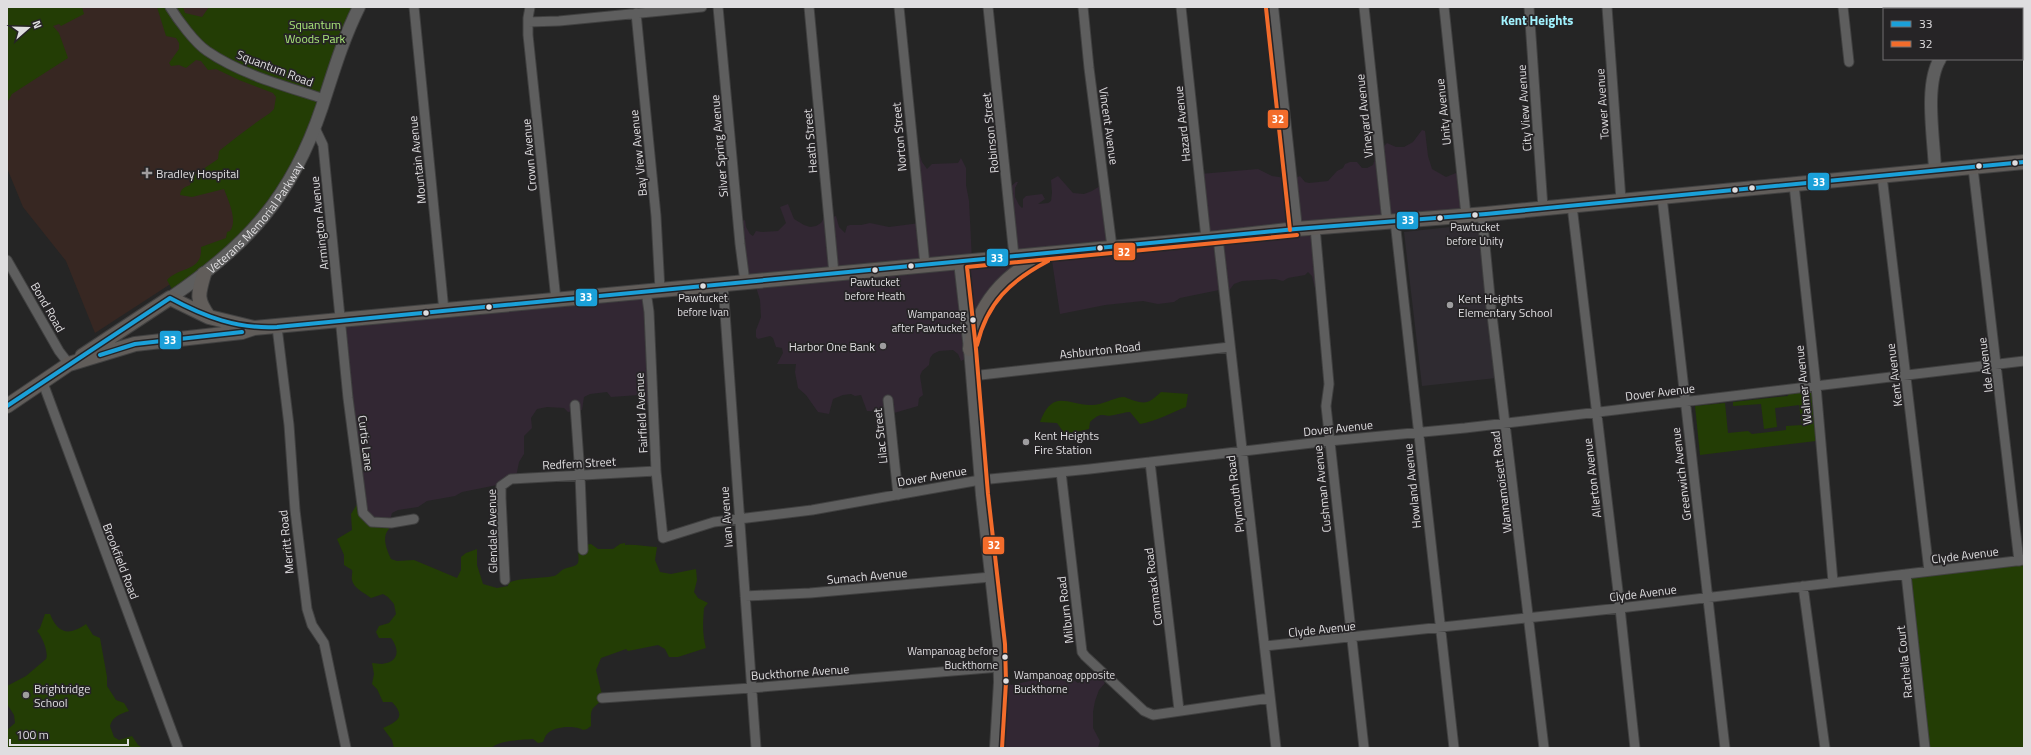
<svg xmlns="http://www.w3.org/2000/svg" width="2031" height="755" font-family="'Titillium Web',sans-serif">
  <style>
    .commercial { fill: #322733 }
    .built { fill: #2f2b31 }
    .medical { fill: #372722 }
    .green { fill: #233d05 }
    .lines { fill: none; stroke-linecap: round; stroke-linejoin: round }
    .street-casing { stroke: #404040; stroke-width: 11 }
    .secondary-casing { stroke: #404040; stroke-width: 14 }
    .primary-casing { stroke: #404040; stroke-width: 16 }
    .street { stroke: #5e5e5e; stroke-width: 9 }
    .secondary { stroke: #5e5e5e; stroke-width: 12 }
    .primary { stroke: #615d5a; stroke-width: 14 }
    .bus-1-casing { stroke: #262426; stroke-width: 7 }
    .bus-2-casing { stroke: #262426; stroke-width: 7 }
    .bus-1 { stroke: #1aa0d9; stroke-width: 4 }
    .bus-2 { stroke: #f36c2b; stroke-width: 4 }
    .bus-dot { fill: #dfdee0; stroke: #262426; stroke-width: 1.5 }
    .poi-dot { fill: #9e9d9f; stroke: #262426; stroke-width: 1.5 }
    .labels { text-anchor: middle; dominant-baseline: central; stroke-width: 3.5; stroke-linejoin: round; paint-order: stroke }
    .bus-label { font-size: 11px; fill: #dfdee0; stroke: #262426 }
    .park-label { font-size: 12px; fill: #aae77a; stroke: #262426 }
    .street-label { font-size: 12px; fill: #dfdee0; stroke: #262426 }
    .poi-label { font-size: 12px; fill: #dfdee0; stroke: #262426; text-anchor: start }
    .neighbourhood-label { font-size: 13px; font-weight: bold; fill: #a1f2fe; stroke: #262426 }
    .line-badge { stroke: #262426; stroke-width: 1.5 }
    .badge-label { font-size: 11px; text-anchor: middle; font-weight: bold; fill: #fff }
  </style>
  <rect width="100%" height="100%" fill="#252525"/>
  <path class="commercial" d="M1422,130L1425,131L1428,156L1432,169L1446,177L1461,171L1466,214L1316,227L1320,285L1315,288L1312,276L1308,272L1305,275L1288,278L1283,281L1275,279L1242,281L1234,284L1228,292L1219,290L1180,298L1174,302L1158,304L1143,301L1105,305L1060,314L1051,254L996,288L969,357L961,361L958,354L953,350L939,351L933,354L930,358L929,365L922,371L920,376L923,395L919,398L918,406L894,413L890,411L889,406L875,411H867L861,395L855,396L851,394L843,395L833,399L829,414L818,412L806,395L798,388L795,372L796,364H777L783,353L782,348L776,347L773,338L770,336L758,339L756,337V330L761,317L760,300L756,287L746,281L739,222L745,220L746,227L750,234L753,236L756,231L762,232L778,231L786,223L780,207L788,204L794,219L804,225L810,227L816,226L821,223L825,216L829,218L836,216L839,227L845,233L847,226L850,225H861L870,223L889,227L920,223L913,156L919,153L922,162L927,169L932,164L958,163L961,158L966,168V185L969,201L972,260L1015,254L1008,189L1016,182H1018L1015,188V197L1019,205L1022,208L1023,207V199L1026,196L1042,194L1045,199L1038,204L1048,203L1051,201L1052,193L1051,180L1058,176L1073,193L1084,194L1092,191L1100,186L1113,248L1207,238L1200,174L1258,169L1272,176L1293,179L1300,176L1305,182L1309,183L1328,181L1337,171L1343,168L1345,164L1350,162H1357L1362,168H1367L1373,165L1375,158H1377L1380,150L1387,143L1396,147H1404L1413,142Z
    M644,291L653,403L648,405L644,397L639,395L611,397L607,392L590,394L584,397L582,410L568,412L564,408L547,407L537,409L531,418L532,428L524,436V454L519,462L516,477L502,484L462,492L455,496L427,501L418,507L398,510L392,513L390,520L366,519L342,319Z
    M1047,672L1051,676L1069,677L1078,683L1088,677L1089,672H1093L1103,680L1105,683L1099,690L1095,701L1093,712V728L1100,741L1098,748H994L1005,686L1008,682L1011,685L1043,678L1044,673Z"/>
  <path class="built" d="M1478,224L1496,378L1422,386L1404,232Z"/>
  <path class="medical" d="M7,7H273L283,178L209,259L95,333L66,261L23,207L7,168Z"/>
  <path class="green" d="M7,7H82L84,14L61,26L59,24L53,26L59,33L68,58L12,94L7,103Z
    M157,7H183L185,13L202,17L209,7H359L322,107L263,219L174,293L167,280C180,266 203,272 201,247L226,238L227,232L230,231C238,220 228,200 224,189L192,197L180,195C181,188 185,187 190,185L193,176L218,159L219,151C235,138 252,125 270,113L274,109L276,97L273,93L239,80L216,69L208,70L201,61L196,60L186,68L179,65L171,66L169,63L179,49V43L176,38L166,36Z
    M1810,391L1813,393L1816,441L1700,455L1695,406L1725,403L1728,433L1748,431L1752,434L1786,430V426L1802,425L1799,405L1775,408L1777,427L1764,429L1761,404L1733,406V402L1788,396V394Z
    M1161,392L1188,394L1186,407C1171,413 1156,421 1140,424L1130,412C1125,412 1120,414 1114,415C1102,418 1103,410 1090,422L1089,429L1062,435V430L1057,423L1040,422C1053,389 1066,404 1090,405C1101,406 1112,398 1123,397C1126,397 1129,399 1132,400C1147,405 1150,402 1161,392Z
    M359,501L364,517L387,523L389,529C381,537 387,550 391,559L397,561L414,560L457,578L461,570V557L466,553L477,549V565L483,584L497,588L508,586V583C522,577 538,579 554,576C558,575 560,571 564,569C577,564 580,568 578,551L583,545L591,544L598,549H613L620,544L625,543V545C635,544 646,547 657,547L655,560L660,572L671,574L696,569L697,580L694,592L698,598L708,603L704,608C703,622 702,634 706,648L678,657H669L665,649L658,645L628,651L626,649L601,658L596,670L603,699C590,711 591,707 591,726L587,729L583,730C576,725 553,726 547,734C545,736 544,740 543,742L538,743L533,739C521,740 500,740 491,748H394L392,740L383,728C398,721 406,717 392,702H383L377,689L372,684L374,674L372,663C375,663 378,664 382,664C399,662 400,650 391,638H379L376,632L379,626L389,623L396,614L394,604L388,597L383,594L371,598C365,593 354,589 352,580C351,577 353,573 352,570L344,565V555L337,539L352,530L351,514Z
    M2024,560V748H1928L1909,573Z
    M45,614H50C58,634 69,636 86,624L93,635L100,638L107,677V686L116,700L124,703L129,711C120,714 113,716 110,726L114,737L119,740L132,736L138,745L143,748H7V730L15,723L14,715L7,704V686L26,676L46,659C49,653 42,636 37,631L40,628Z"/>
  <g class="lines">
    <g class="street-casing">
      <path id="street" d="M170,7C178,20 195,43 207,51C242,75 285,86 324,99
        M414,7L444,311
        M530,7L528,18V35L556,300
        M718,7L740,244L745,282
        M809,7L834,274
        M899,7L925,265
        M988,7L1014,256
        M1083,7L1089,68L1112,247
        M1181,7L1206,238
        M1364,7L1387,222
        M1444,7L1466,215
        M1529,7L1543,208
        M1607,7L1621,200
        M1843,7L1849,62
        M636,13L656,216L660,290
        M528,22L559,21L702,7
        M2022,34L2024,35
        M314,126L323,145L348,398L363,513L372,522L391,523L414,519
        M1973,168L2019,561
        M1882,176L1929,571
        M1794,185L1816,386L1833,582
        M1662,197L1725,748
        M1572,206L1620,608L1635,748
        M1482,214L1491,307L1544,748
        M1395,221L1454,748
        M1315,227L1329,384L1326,406L1364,748
        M1218,238L1276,748
        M7,260L59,351L69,364
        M723,285L756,748
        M646,291L649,312L656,471L663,538L714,522L812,510L980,480L1090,469L1329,441L1465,428L2024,361
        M277,327L289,425L295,510L307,609L312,625L324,643L346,748
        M972,376L1230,347
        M43,383L178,748
        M888,400L898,495
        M575,405L580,475L583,550
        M1150,462L1179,710
        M1061,472L1082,652L1085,656L1144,711L1153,715L1270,698
        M1906,574L1925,748
        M505,580L501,498V486L511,479L656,471
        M1803,586L1825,748
        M745,596L810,593L991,577
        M1265,646L1620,608L2024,560
        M602,698L751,688L1000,667"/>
    </g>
    <g class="secondary-casing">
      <g id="secondary">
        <path d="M1272,7L1296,229"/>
        <path d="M1982,9L1984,7"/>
        <path d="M1935,170C1934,139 1924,85 1940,59"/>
        <path d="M960,262L970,349L982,495L999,645L1000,682L996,748"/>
        <path id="s1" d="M170,298C247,246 292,197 322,107C333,73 343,39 359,7"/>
      </g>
    </g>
    <g class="primary-casing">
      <path id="primary" d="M204,274C198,294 196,300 209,317
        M970,349C978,306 1004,274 1044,257
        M82,356L170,298L209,317L254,328
        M7,406L69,364L135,344L242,332L254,328L1218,238L1296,229L1486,214L2024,162"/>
    </g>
    <use href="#street" class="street"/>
    <use href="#secondary" class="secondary"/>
    <use href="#primary" class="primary"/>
    <g class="bus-1-casing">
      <path id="bus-1" d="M100,355L135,344L242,332
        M7,406L170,298C205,317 237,329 277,327L1296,229L1486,214L2024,162"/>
    </g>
    <g class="bus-2-casing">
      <path id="bus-2" d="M1266,8L1290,230
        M977,345C987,303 1010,281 1048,261
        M1002,748L1006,682L1005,644L988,494L976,349L967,267L1297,235"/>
    </g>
    <use href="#bus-1" class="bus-1"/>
    <use href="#bus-2" class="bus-2"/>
  </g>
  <g class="bus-dot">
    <circle cx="2015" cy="163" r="3.5"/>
    <circle cx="1979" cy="166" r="3.5"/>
    <circle cx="1752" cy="188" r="3.5"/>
    <circle cx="1735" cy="190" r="3.5"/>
    <circle cx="1475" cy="215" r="3.5"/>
    <circle cx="1440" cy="218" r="3.5"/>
    <circle cx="1100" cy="248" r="3.5"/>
    <circle cx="911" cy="266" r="3.5"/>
    <circle cx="875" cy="270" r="3.5"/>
    <circle cx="703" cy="286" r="3.5"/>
    <circle cx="489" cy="307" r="3.5"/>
    <circle cx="426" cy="313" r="3.5"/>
    <circle cx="973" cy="320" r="3.5"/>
    <circle cx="1005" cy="657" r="3.5"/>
    <circle cx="1006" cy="681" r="3.5"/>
  </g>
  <g class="poi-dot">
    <path d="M145 167h4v4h4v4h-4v4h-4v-4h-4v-4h4z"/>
    <circle cx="1450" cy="305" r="4"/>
    <circle cx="883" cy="346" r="4"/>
    <circle cx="1026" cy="442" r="4"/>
    <circle cx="26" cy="695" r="4"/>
  </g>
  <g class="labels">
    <g class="bus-label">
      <text x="1475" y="227">Pawtucket<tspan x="1475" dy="14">before Unity</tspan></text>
      <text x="875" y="282">Pawtucket<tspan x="875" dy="14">before Heath</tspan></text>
      <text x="703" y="298">Pawtucket<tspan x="703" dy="14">before Ivan</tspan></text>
      <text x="966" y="314" text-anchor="end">Wampanoag<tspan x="966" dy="14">after Pawtucket</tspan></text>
      <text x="998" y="651" text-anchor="end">Wampanoag before<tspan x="998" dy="14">Buckthorne</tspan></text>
      <text x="1014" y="675" text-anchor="start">Wampanoag opposite<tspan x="1014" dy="14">Buckthorne</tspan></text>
    </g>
    <g class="park-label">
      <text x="315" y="24">Squantum<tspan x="315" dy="14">Woods Park</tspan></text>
    </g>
    <g class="street-label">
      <text transform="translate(275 68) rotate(21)">Squantum Road</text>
      <text transform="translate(1602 104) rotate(-94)">Tower Avenue</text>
      <text transform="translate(1524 108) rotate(-94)">City View Avenue</text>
      <text transform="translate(1443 112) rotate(-96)">Unity Avenue</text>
      <text transform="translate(1364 116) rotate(-96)">Vineyard Avenue</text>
      <text transform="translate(1182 124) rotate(-96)">Hazard Avenue</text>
      <text transform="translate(1109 126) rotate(82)">Vincent Avenue</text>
      <text transform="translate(990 133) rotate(-96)">Robinson Street</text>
      <text transform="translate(899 137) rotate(-95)">Norton Street</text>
      <text transform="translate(810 141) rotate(-95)">Heath Street</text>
      <text transform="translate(719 146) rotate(-95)">Silver Spring Avenue</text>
      <text transform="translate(638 153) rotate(-96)">Bay View Avenue</text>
      <text transform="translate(529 155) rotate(-95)">Crown Avenue</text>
      <text transform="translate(417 160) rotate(-96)">Mountain Avenue</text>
      <text stroke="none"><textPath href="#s1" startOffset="118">Veterans Memorial Parkway</textPath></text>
      <text transform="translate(319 223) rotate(-96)">Armington Avenue</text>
      <text transform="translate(48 307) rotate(60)">Bond Road</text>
      <text transform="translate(1100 350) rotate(-6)">Ashburton Road</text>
      <text transform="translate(1985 365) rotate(-97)">Ide Avenue</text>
      <text transform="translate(1894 375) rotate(-97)">Kent Avenue</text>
      <text transform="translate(1803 385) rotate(-96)">Walmer Avenue</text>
      <text transform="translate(1660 392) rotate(-7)">Dover Avenue</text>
      <text transform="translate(641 413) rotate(-93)">Fairfield Avenue</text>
      <text transform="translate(1338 428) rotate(-6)">Dover Avenue</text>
      <text transform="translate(880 436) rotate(-96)">Lilac Street</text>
      <text transform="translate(366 443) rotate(83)">Curtis Lane</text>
      <text transform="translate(579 463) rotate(-3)">Redfern Street</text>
      <text transform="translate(1681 474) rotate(-97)">Greenwich Avenue</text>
      <text transform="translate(932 476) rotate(-10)">Dover Avenue</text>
      <text transform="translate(1592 478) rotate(-97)">Allerton Avenue</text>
      <text transform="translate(1501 482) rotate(-97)">Wannamoisett Road</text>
      <text transform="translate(1412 486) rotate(-96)">Howland Avenue</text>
      <text transform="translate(1322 489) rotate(-96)">Cushman Avenue</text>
      <text transform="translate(1235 494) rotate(-97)">Plymouth Road</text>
      <text transform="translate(726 517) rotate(-94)">Ivan Avenue</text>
      <text transform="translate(492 531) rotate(-91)">Glendale Avenue</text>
      <text transform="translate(286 542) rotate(-96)">Merritt Road</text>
      <text transform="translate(1965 555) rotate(-7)">Clyde Avenue</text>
      <text transform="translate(121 561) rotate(69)">Brookfield Road</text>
      <text transform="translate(867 576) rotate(-5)">Sumach Avenue</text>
      <text transform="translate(1153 587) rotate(-97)">Commack Road</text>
      <text transform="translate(1643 593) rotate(-7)">Clyde Avenue</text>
      <text transform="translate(1065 610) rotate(-97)">Milburn Road</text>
      <text transform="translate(1322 629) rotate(-6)">Clyde Avenue</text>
      <text transform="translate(1904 662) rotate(-96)">Rachella Court</text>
      <text transform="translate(800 672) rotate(-4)">Buckthorne Avenue</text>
    </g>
    <g class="poi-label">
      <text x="156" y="173">Bradley Hospital</text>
      <text x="1458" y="298">Kent Heights<tspan x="1458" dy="14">Elementary School</tspan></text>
      <text x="875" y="346" text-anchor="end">Harbor One Bank</text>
      <text x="1034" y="435">Kent Heights<tspan x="1034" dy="14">Fire Station</tspan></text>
      <text x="34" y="688">Brightridge<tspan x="34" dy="14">School</tspan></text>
    </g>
    <g class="neighbourhood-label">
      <text x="1537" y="20">Kent Heights</text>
    </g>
  </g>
  <g class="line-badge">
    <rect x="1267" y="109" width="22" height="20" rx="4" fill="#f36c2b"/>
    <rect x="1807" y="172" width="23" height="19" rx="4" fill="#1aa0d9"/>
    <rect x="1396" y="211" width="23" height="19" rx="4" fill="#1aa0d9"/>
    <rect x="1113" y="242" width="23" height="19" rx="4" fill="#f36c2b"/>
    <rect x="986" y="248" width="23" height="19" rx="4" fill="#1aa0d9"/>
    <rect x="575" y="288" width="23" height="19" rx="4" fill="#1aa0d9"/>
    <rect x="159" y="330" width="23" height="20" rx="4" fill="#1aa0d9"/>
    <rect x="982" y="536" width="23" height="19" rx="4" fill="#f36c2b"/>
  </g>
  <g class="badge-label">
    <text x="1278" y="123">32</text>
    <text x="1819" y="186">33</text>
    <text x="1408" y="224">33</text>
    <text x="1124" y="256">32</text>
    <text x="997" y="262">33</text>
    <text x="586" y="301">33</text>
    <text x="170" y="344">33</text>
    <text x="994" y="549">32</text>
  </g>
  <rect width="2031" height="755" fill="none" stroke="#dfdee0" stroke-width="16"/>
  <rect x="1883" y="8" width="140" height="52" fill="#262426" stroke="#706e70"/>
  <rect x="1891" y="21" width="20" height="6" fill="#1aa0d9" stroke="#706e70"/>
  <text x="1919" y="28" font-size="12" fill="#dfdee0">33</text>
  <rect x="1891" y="41" width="20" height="6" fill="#f36c2b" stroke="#706e70"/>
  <text x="1919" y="48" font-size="12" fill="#dfdee0">32</text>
  <g transform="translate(28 28) rotate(70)" stroke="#262426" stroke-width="3" paint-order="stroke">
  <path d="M0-3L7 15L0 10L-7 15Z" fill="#dfdee0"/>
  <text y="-6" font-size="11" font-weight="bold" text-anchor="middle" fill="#dfdee0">N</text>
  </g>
  <path d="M10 739v6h118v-6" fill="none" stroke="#dfdee0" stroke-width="2"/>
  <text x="16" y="739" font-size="12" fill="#dfdee0" stroke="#262426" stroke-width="3" paint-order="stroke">100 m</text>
</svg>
